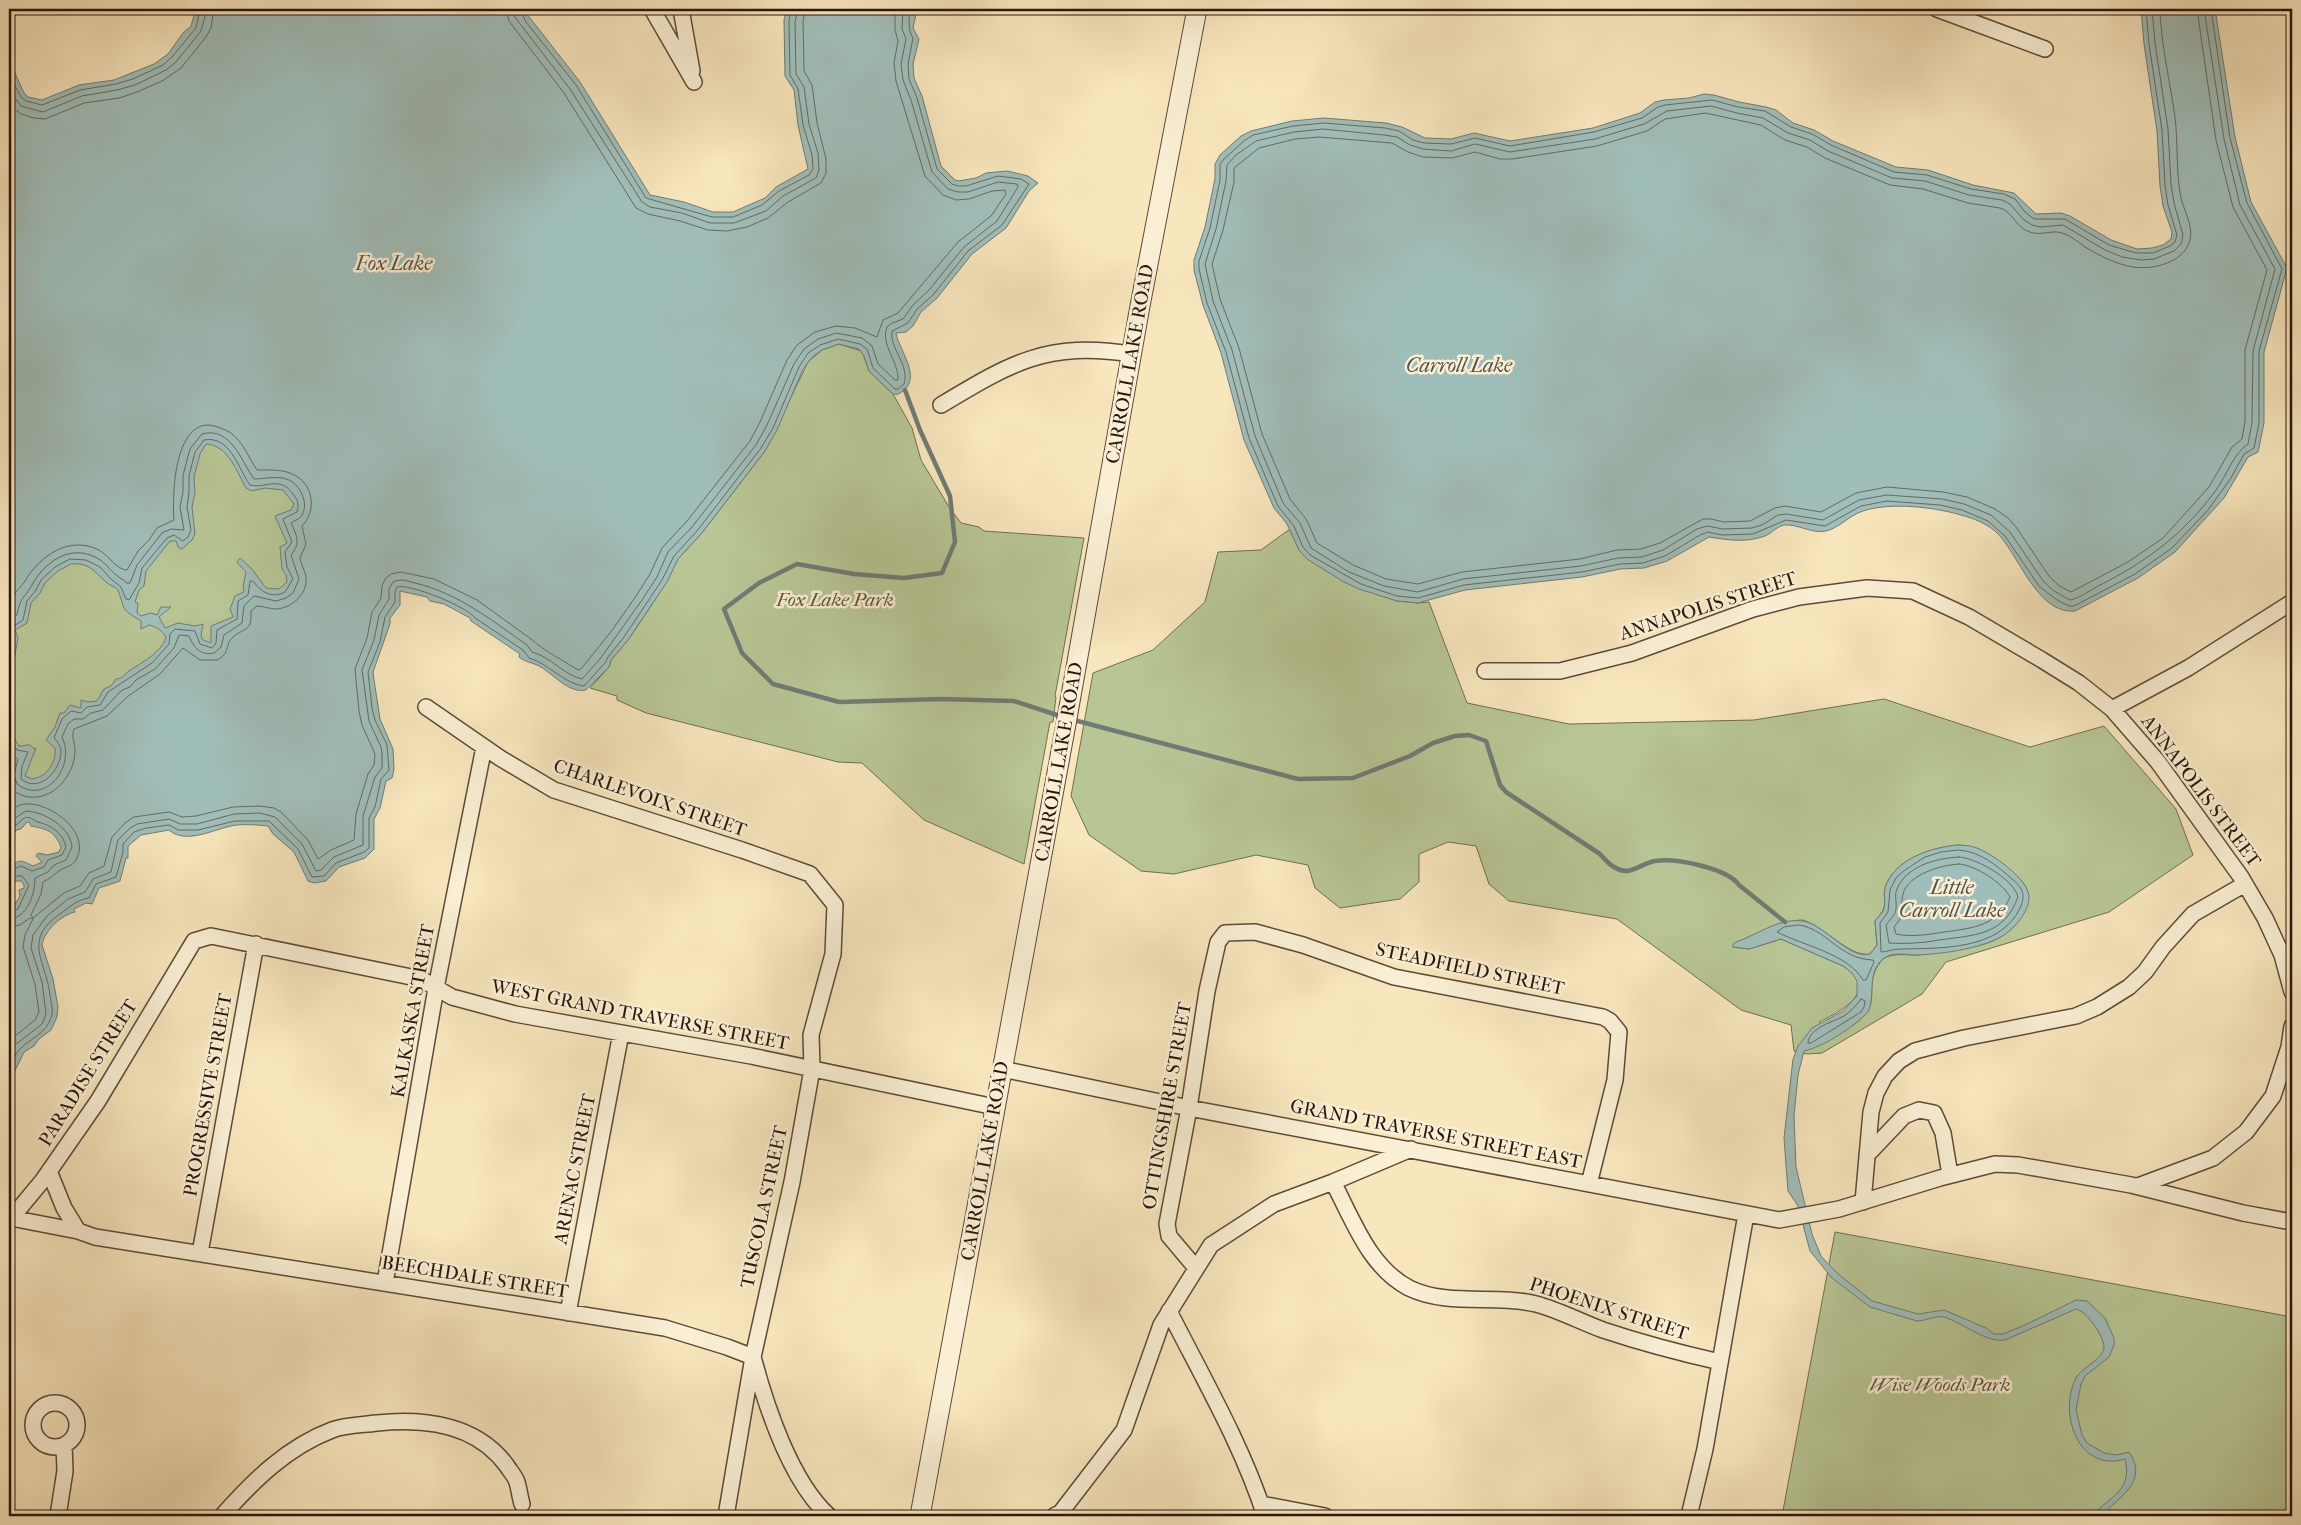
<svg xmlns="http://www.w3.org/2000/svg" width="2301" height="1525" font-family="'IM FELL French Canon',serif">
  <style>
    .green { fill: #b8c695; stroke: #706e51; fill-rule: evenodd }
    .water { fill: #a0beb9; stroke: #707b74; fill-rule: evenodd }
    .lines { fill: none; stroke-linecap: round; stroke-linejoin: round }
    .shore { stroke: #646a63; stroke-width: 1 }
    .stream { stroke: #707b74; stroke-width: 4.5 }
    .minor-casing { stroke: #5d4a39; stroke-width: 18 }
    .tertiary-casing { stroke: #5d4a39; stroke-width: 21 }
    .minor { stroke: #faefd4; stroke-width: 15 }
    .tertiary { stroke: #faefd4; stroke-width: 19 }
    .labels { text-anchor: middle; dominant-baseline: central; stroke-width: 5; stroke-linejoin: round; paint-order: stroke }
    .street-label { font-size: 19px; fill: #29160d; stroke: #faefd4 }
    .park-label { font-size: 19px; font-style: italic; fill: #5b543d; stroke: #faefd4 }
    .water-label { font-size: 20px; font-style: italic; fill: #535149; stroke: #faefd4 }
  </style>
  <rect width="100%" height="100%" fill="#f8e6bd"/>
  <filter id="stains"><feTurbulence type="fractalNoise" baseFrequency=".004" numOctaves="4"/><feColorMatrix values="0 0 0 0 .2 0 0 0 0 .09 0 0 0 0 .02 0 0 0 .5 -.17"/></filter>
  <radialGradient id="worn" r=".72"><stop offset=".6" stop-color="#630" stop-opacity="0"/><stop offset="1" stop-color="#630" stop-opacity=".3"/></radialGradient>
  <path class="green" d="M9,278L298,448L329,587L34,799L9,781Z
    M839,344L862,351L869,371L893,394L912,428L921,460L949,507L961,523L979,527L984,531L1084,538L1055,696L1056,697L1053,722H1050L1024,864L924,820L862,763L838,762L646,713L617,700V696L590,688L609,667L611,660L628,640L651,606L678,559L701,534L765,451L808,362L822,350Z
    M1290,529L1299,550L1344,582L1397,601L1418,603L1429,602L1467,703L1569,724L1754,720L1884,699L2030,747L2104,726L2176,809L2193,855L2109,912L1946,962L1922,994L1822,1053L1807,1054L1794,1051L1791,1025L1741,1010L1617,919L1509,901L1489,884L1476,846L1448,842L1419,854V882L1400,899L1340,908L1315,888L1308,865L1256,855L1174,874L1141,871L1089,835L1071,796L1093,673L1153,650L1205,602L1218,552L1261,550ZM1959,845C1977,846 1992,855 2006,867C2022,881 2035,888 2024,911C2010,943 1975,948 1944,951C1935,952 1926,954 1917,955C1905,955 1895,953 1884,958C1864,979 1877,995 1868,1010C1862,1022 1844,1030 1833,1037L1819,1022C1842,1011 1881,990 1843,966L1781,939L1749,949L1733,947C1735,940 1790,920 1801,920C1804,920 1808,922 1812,924C1827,931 1853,958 1870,954L1877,945L1875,921C1878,917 1883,912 1884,908C1886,902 1883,895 1885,888C1894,859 1932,847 1959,845Z
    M1835,1232L2292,1317V1516H1782Z"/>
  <path class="water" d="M196,9H523L580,82L650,195L684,202L713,212H733L765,198L776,187L808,169L798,125L794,90L785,76L784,20L787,9H912L916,14L913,28L919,39L913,64L914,78L922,96L941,166L955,180L959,181L976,178L986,173L1007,171L1028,176L1038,183L1029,191L1006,228L972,254L937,298L921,312L913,326L906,332L896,333C899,350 922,377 903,391C899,394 898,395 893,394L869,371L864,356L859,349L839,344L822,350L812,357L803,369L777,430L765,451L701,534L678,559L667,582L628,640L611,660L609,667L586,690C568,694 552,672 537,665C530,662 525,662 519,657L520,654L471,621L470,618L444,604L430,601L427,597L400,591V605L390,618V624L373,672L374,680L380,719L393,749L394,769L392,778L386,781L380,808L374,819V849L365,858L339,867L326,881L314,883L308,881L294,852L273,834L268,826C259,825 247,824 237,825C217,827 187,846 169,830L141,835L128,846V858H126L120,881L99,888L92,904L86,903L74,909L75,912C61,915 44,931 42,945L53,979L58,1007L57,1017L51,1030L39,1039L34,1046L24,1052L9,1083V908L14,906L20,896L19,890L24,888V885L21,881H16L9,887V867C21,858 22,861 33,866L42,862L36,856L38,853L47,855L59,852L61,847C54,830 46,829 31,826L29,822H27L21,829L16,830L12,840L9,835V60L24,93L28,97L42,100L79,85L114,80L154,64L168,54L183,33L191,26ZM206,444C228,445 237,472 246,488L252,491L265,488L283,490L294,504L291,510L275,516L287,543L280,547L282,569L286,575L287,582L279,589L266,588L251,568L240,558L237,562L246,572L243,587L244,592L235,596L230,609L233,617L211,626V643L203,640L201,636L203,624L195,626L178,623L165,628L159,617L171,607H161L157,615L151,613L141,616L137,613L138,603L135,602L139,590L144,586L146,571L170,541H176L178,547L182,549L192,540L195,534L192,507L195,493L194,477L200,454ZM71,564C89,562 95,572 107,583C111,586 114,586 118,590C126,612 120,608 141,621V629L149,625C156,627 164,631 166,638C160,654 142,662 129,671C123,675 125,678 116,679L111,686L104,689L97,701L88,702L81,700V708L70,705L64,713H60L55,727L46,740L55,748C57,762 47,777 32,779L25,776L36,748L34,749C28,741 26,747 19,746L11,733L9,716L12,670L18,638L15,630L27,623L31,603L40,593L45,583L58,571Z
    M2141,9H2215L2235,137L2251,202L2287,268L2264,352V423L2258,452L2248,457L2224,498L2175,552L2138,578L2075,611C2036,615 2018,551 1995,531C1985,523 1973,518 1961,515C1934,507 1890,502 1863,511C1850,515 1839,528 1826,531C1812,534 1798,524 1785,525C1777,526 1772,533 1765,536C1746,543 1728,540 1709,537L1667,561L1644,568L1620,569L1582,577L1465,590L1418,603L1397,601L1359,589L1344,582L1307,559L1299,550L1287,524L1274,508L1244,440L1221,353L1203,305L1194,270V260L1205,227L1215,179V164L1220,155L1241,136L1251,131L1292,121L1324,118L1386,123L1402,127L1425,138L1451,139L1474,133L1510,141L1593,128L1640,113L1655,102L1664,100L1689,98L1704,94L1714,95L1739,102L1766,107L1776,110L1793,123L1814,130L1833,141L1896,167L1928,170L1973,185L2014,193L2036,214L2061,213L2070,216L2111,240L2137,249L2152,248L2163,245L2171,239L2172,232L2163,206L2160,186L2157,131L2144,44Z
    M1959,845C1964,846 1969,845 1974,847C1990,852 2029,879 2029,897C2030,909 2017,925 2008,932C1989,948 1942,954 1917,955C1906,955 1893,951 1883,959C1866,973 1876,996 1868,1012C1854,1027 1823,1047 1804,1051L1798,1075L1794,1116L1796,1167L1812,1234L1821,1256L1837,1273L1872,1301L1918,1314L1944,1310L1986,1328L1994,1334H2003L2025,1325L2076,1300L2087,1301L2105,1318L2114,1338V1345L2109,1357L2085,1376L2081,1384L2076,1410L2082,1435L2087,1443L2104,1453L2116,1455L2129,1452C2150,1482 2117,1498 2101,1516H2092C2110,1496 2133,1491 2125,1459C2078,1473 2058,1413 2076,1378C2082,1367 2103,1360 2104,1347C2104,1337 2087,1311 2076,1309L2005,1340C1986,1343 1963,1323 1944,1317C1936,1315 1926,1321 1917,1321L1870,1307L1832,1278L1810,1251L1798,1206L1788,1191L1784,1138L1793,1059L1798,1046L1812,1028L1843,1011L1857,996V981L1852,973L1843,966L1781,939L1749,949L1733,947V944L1736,942C1757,935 1778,918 1802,921C1824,923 1848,960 1870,954L1877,945L1875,921C1878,917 1884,912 1884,908C1886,901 1883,895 1885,888C1894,859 1932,847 1959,845Z"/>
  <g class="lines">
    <path class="shore" d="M506,9L509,21L564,93L636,208L648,214L680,221L708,230L727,231L747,227L768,218L788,202L821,183L826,173V159L817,123L812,85L804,71L803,22L805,9
      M513,9L514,16L521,25L570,89L642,202L650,207L682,213L710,223H734L766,211L783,196L816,178L819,170L818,153L809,124L804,87L796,74L795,22L798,9
      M520,9L526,22L576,85L646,198L712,217H733L762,205L779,191L809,175L813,169L812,155L803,125L798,89L790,75L789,21L791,9
      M2146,9L2149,44L2162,130L2165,185L2168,205L2177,235L2175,242L2170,246L2153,253H2136L2109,245L2065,219H2034L2025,212L2015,199L2004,194L1971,189L1927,175L1894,172L1831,145L1812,134L1791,127L1765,111L1738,107L1712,100L1665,105L1658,107L1642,118L1594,132L1510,146L1475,138L1451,144L1424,143L1413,140L1399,131L1385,128L1324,123L1293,126L1253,135L1244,141L1224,159L1220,164V180L1210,228L1199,261V269L1207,303L1226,352L1249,438L1278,506L1294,526L1303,547L1310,555L1361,584L1397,596L1418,598L1464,585L1582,572L1620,564L1643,563L1665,556L1700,535L1708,532L1722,535L1753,534L1786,520L1825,526L1861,506L1887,501L1940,505L1962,510L1988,521L2005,536L2039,586L2057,600L2069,606H2074L2135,574L2172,548L2208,510L2231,478L2244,454L2254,448L2259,423V351L2282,269L2247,203L2230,138L2211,9
      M2152,9L2155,43L2168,129L2171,184L2174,203L2183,235L2181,244L2174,251L2154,259L2141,260L2122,257L2105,250L2063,225L2041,227L2032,225L2024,220L2010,204L2002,200L1969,195L1925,181L1892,178L1828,151L1810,140L1788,133L1763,118L1737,113L1711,106L1667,111L1644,124L1595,139L1510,152L1475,144L1451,151L1423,149L1410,145L1397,137L1384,135L1323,129L1294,132L1256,141L1236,155L1227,165L1226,181L1216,229L1205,264L1213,301L1232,350L1255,436L1283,503L1300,523L1311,548L1349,572L1384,586L1418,592L1463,579L1581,566L1618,558L1642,557L1663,550L1697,529L1707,526L1723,529L1752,528L1762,525L1778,515L1786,514L1823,520L1859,500L1887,495L1942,499L1964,504L1991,515L2010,532L2043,581L2054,591L2070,600C2080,598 2089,591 2098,586C2145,563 2185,533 2216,490C2227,475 2233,454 2248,444L2252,422L2253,351L2275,269L2240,205L2224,139L2204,9
      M2160,9C2161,45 2170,81 2175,117C2178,143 2176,168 2180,193C2182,208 2194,225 2190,240C2184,263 2153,270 2133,267C2116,264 2100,256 2085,247C2078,242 2070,235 2062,233C2050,229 2040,238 2025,230C2015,224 2011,211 2000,208L1968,203L1923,189L1890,185L1825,158L1807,147L1785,140L1761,125L1705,113L1665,119L1647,131L1597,146L1512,159H1500L1475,152L1452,158L1423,157L1408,152L1392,143L1319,137L1295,139L1259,148L1234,168V182L1223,230L1212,264L1220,299L1239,348L1262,434L1290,499L1306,519L1317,543L1353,565L1386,579L1418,584L1462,572L1580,559L1617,550L1641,549L1660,543L1703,519H1711L1724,522L1750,521L1775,508L1785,506L1821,512L1856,493L1887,487L1943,492L1967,497L1995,509L2008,518L2016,527L2049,576L2058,585L2071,592L2128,562L2163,538L2209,487L2232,447L2242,439L2245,421V350L2267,270L2233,207L2216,140L2197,9
      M9,75L21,97L26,101L42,105L80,90L116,84L133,79L163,65L172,57L196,28L200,9
      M9,90L21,106L43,112L82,96L117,90L135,85L166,70L176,62L201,31L207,9
      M9,104L21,114L34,118L45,119L84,103L119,98L137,92L162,81L181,68L206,37L211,28L214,9
      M9,611C12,606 12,599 15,593C18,589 22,586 25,581C40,556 69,535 99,550C108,555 117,570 127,570L138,551L149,540L157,528L174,520C172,496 174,424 209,425C216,426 225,429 231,433C244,443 248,457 257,470C268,470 282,469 292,474C314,483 317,511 302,526L306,544L300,558C301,565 305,570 306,577C308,594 292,608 276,609C270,609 263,606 257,606L251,611C252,634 243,627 232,638C225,645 230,654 217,660H200L183,648L160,674L127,697L107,716L74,729C71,738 75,741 75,751C75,772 57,796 36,797C25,798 15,794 9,785
      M9,620L17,615C20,597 24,599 32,585C44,563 69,544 95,557C104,561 108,568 115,574C119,578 123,579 127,583H130L137,565L162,533L171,529L184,530L180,507L183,492V475L190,449L202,434C231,426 241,461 254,479C265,479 277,475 289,480C300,485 308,502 303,513C301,519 295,520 291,523C297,536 301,543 291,555L299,579L293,593L286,598L276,601L254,596L244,606L242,623L224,635L221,647L214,653C201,656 194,648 189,636L179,635L174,648L155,669L136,680L130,687L122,690L103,710L91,713L83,719H74L68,724L62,737C76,766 46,806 17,784L14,775L18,759L9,751
      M9,659L13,640L11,628L23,620L27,601L36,590L41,580L55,567L70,559L86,560L100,567L111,579L121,587L126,599L129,600L139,583L142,568L167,538L174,535L183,541L188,537L191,530L187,507L189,492V476L195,452L204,440C230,435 238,468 250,485C266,489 279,475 293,494C298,500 299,504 297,512L283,519L292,542L285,552L287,567L293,579L285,592C272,599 261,592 253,581H250L248,595L238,601L237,619L217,630L216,643L212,648L200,644L195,631L175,629L170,634L169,644L152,663L108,692L100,705L87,707L81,713L71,711L62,719L54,738C57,741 61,746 61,751C61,770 40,794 21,779L22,766L28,752L17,750L9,739
      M9,813C14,809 18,804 26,804C49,802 90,831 77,858C73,867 66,866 59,871C53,875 50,879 43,882L41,894L31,915L33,918L64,893L80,886L89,873L104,866L112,837L125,823L134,817L169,812L182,817L196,816L233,807L260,806L274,808L281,812L308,840L318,859L331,850L354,840L356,814L368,774L374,765L375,754L362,725L359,711L355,669L367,638L372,612L381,598L382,586L385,579L391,574L401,572L434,579L477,600L531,639C544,651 563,660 578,670L581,669L613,629L636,596L650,574L662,548L687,521L750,441L760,422L787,360L797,345L815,332L836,326L855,328L877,337L883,320L898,313L958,242L991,216L1006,194L1005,190L992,191L969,199L956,200L943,195L925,176L896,81L894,63L898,41L895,30V9
      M9,822L26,811C45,812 70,827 72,847L66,860L54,865L48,872L35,878C35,893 28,918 9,919
      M9,834C13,826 18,824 24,818C31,816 32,820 38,822C51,825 63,833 66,847L62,855L48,860L44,867L32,871L21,866L9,871
      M1959,850C1981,852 1996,865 2012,879C2023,888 2026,895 2020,908C2000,951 1939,948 1900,949C1893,949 1887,952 1881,952L1880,923L1888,912L1890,890L1896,878L1905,870L1925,857L1941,852Z
      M1959,857C1976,858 2014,879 2018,897C2004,936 1974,935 1939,940C1923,943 1906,944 1889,943L1886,925C1890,919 1895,916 1896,909C1897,902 1894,896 1897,889C1906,866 1937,858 1959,857Z
      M1959,864C1975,865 2003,883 2010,897C1996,929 1968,928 1938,933C1924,935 1910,937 1896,934L1894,927C1907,912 1899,910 1903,894C1908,874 1942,865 1959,864Z
      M9,881L14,876H22L29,885L18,909L9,913
      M1799,925C1827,929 1839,959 1873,960L1874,962L1866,980H1863C1848,954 1802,945 1777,932L1784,927Z
      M9,927L20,925L30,918L33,919L25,935L23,947L35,984L39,1012L35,1020L9,1041
      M1861,999L1865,1001L1864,1007L1861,1012L1811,1043H1808C1809,1028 1833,1022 1844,1016C1851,1011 1857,1005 1861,999Z
      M9,1058L15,1045L42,1024L46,1014L42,982L31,948L33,935L47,916L68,899L85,892L93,879L111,872L118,840L130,828L137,824L169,819L180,824H197L234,814L260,813L275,817L302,844L316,871L321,870L334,857L363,845V816L375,777L382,768V754L381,747L369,721L362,670L374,640L379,615L389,599V589L393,582C401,578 407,581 415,583C458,593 491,620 527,645L532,652C551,657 564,675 582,679L600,659L642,600L657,577L668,552L692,527L756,445L767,425L794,364L804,349L818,339L836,333L862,338L872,346L878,364L895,380H898C899,362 880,344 887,327L892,323L903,319L913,305L929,290L964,247L997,221L1018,187L1017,184L998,182L968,192H958L948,189L932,172L911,100L903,80L901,64L906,39L902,29L903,9
      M9,1073C13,1066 14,1054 20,1049C30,1039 46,1033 51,1018C54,1010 51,1004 50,995C46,961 22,940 60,914C69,907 77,900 89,898L96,884L116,877L123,852V844L134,832L146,828L169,825L178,830H198L235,821H269L298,849L312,877L324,876L336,863L364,852L369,848V818L375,807L381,779L389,770L387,745L375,720L372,708L368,672L380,642L385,617L395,602V592L397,587C409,583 468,607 475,618L523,650L529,658C548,663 564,684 584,686L605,663L608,657L624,637L662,580L674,556L697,531L761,448L773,428L799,367L808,353L820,345L838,339L860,344L867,349L873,368L895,389H898L904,384C910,365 889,348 892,331L908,323L917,309L933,295L968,251L1002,225L1029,184L1021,179L998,176L966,186H958L952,184L937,169L917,98L909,79L908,64L913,38C907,28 910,19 909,9"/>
    <path class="stream" d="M905,390L920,430L950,496L955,542L942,573L904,578L854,574L797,564L759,583L724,609L742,653L773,684L839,702L941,699L1014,701L1063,717
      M1070,719L1298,779L1353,778L1410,756L1433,743L1455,736L1469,735L1486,741L1500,785L1506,792L1600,854C1607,862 1614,870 1626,871C1635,871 1646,862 1655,861C1676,858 1727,868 1739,885L1785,922"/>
    <g class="minor-casing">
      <path id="minor" d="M652,9L694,82
        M681,9L692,71
        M1937,9L2045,49
        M941,405C1011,363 1047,341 1131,354
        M1485,671H1560L1632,653L1753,609L1799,597L1867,588L1913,591L1969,617L2042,660L2079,683L2112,709L2158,762L2241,877L2265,918L2282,955L2292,992
        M426,707L500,758L554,790L742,850L810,874L835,905L833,954L811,1035L812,1069L792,1182L753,1357L726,1516
        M2112,709L2188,668L2292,602
        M1002,1069L1189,1108L1779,1220L1839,1209L1940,1178L1995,1164L2018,1165L2131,1185L2243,1213L2292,1222
        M1867,1155L1904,1116L1919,1110L1934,1113L1943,1133L1950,1175
        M49,1171L64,1208L78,1231L95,1237L665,1328L727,1347L753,1357C766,1406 791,1482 829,1516
        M1333,1182C1353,1220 1369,1267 1409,1288C1448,1307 1496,1294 1536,1304C1559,1310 1581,1322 1603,1330C1642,1343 1680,1353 1720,1362
        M2138,1186L2213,1158L2246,1132L2273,1096L2289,1047L2292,1026
        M1863,1202L1871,1112L1876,1093L1885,1076L1899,1061L1915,1051L1964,1038L2076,1016L2097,1007L2129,987L2145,972L2163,947L2193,914L2245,884
        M11,1218L78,1231
        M9,1221L43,1180L98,1101L194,941L211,936L421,979L452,997L515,1014L751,1056L995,1107
        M200,1253L256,944
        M1196,1268L1169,1236L1167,1224L1189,1108L1207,991L1218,942L1225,933L1255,932L1303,945L1394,977L1603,1017L1610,1021L1619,1032L1615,1080L1589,1184
        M385,1283L436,988L484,747
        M1169,1311C1203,1378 1242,1445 1265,1516
        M568,1313L621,1033
        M33 1425a22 22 0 1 1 44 0a22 22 0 1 1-44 0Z
        M1261,1504L1325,1516
        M58,1516L65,1471L64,1445
        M222,1516C253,1481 287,1447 332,1430C345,1425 362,1425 377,1423C424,1418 477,1424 507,1466C510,1471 515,1476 517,1482C519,1489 520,1497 522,1504
        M1054,1516L1061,1512L1124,1430L1161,1325L1211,1245L1274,1204L1333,1182L1411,1149
        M1689,1516L1705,1449L1746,1214"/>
    </g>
    <g class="tertiary-casing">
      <path id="tertiary" d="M920,1516L1066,724L1140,306L1197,9"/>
    </g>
    <use href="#minor" class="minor"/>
    <use href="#tertiary" class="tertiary"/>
  </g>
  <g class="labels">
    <g class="street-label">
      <text transform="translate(1130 364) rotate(-80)">CARROLL LAKE ROAD</text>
      <text transform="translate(1708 606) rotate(-18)">ANNAPOLIS STREET</text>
      <text transform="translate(1059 762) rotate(-80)">CARROLL LAKE ROAD</text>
      <text transform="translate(2201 791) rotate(53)">ANNAPOLIS STREET</text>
      <text transform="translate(650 798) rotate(19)">CHARLEVOIX STREET</text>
      <text transform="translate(1470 969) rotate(12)">STEADFIELD STREET</text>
      <text transform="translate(413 1011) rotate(-80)">KALKASKA STREET</text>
      <text transform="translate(640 1015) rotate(11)">WEST GRAND TRAVERSE STREET</text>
      <text transform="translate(88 1073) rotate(-58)">PARADISE STREET</text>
      <text transform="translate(208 1095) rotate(-80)">PROGRESSIVE STREET</text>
      <text transform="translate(1167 1106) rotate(-80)">OTTINGSHIRE STREET</text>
      <text transform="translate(1436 1134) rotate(11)">GRAND TRAVERSE STREET EAST</text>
      <text transform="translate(985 1161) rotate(-80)">CARROLL LAKE ROAD</text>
      <text transform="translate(575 1169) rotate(-79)">ARENAC STREET</text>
      <text transform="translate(764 1207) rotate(-78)">TUSCOLA STREET</text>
      <text transform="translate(475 1277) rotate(9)">BEECHDALE STREET</text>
      <text transform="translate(1609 1309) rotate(18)">PHOENIX STREET</text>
    </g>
    <g class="park-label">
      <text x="835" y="600">Fox Lake Park</text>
      <text x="1940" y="1385">Wise Woods Park</text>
    </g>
    <g class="water-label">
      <text x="394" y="263">Fox Lake</text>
      <text x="1459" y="365">Carroll Lake</text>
      <text x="1952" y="887">Little<tspan x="1952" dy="23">Carroll Lake</tspan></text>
    </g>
  </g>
  <rect width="2301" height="1525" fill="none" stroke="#f8e6bd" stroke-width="30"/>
  <rect x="10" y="10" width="2281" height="1505" fill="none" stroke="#29160d" stroke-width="2.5"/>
  <rect x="15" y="15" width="2271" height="1495" fill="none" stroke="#29160d"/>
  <rect width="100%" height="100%" filter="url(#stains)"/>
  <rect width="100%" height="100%" fill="url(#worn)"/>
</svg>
